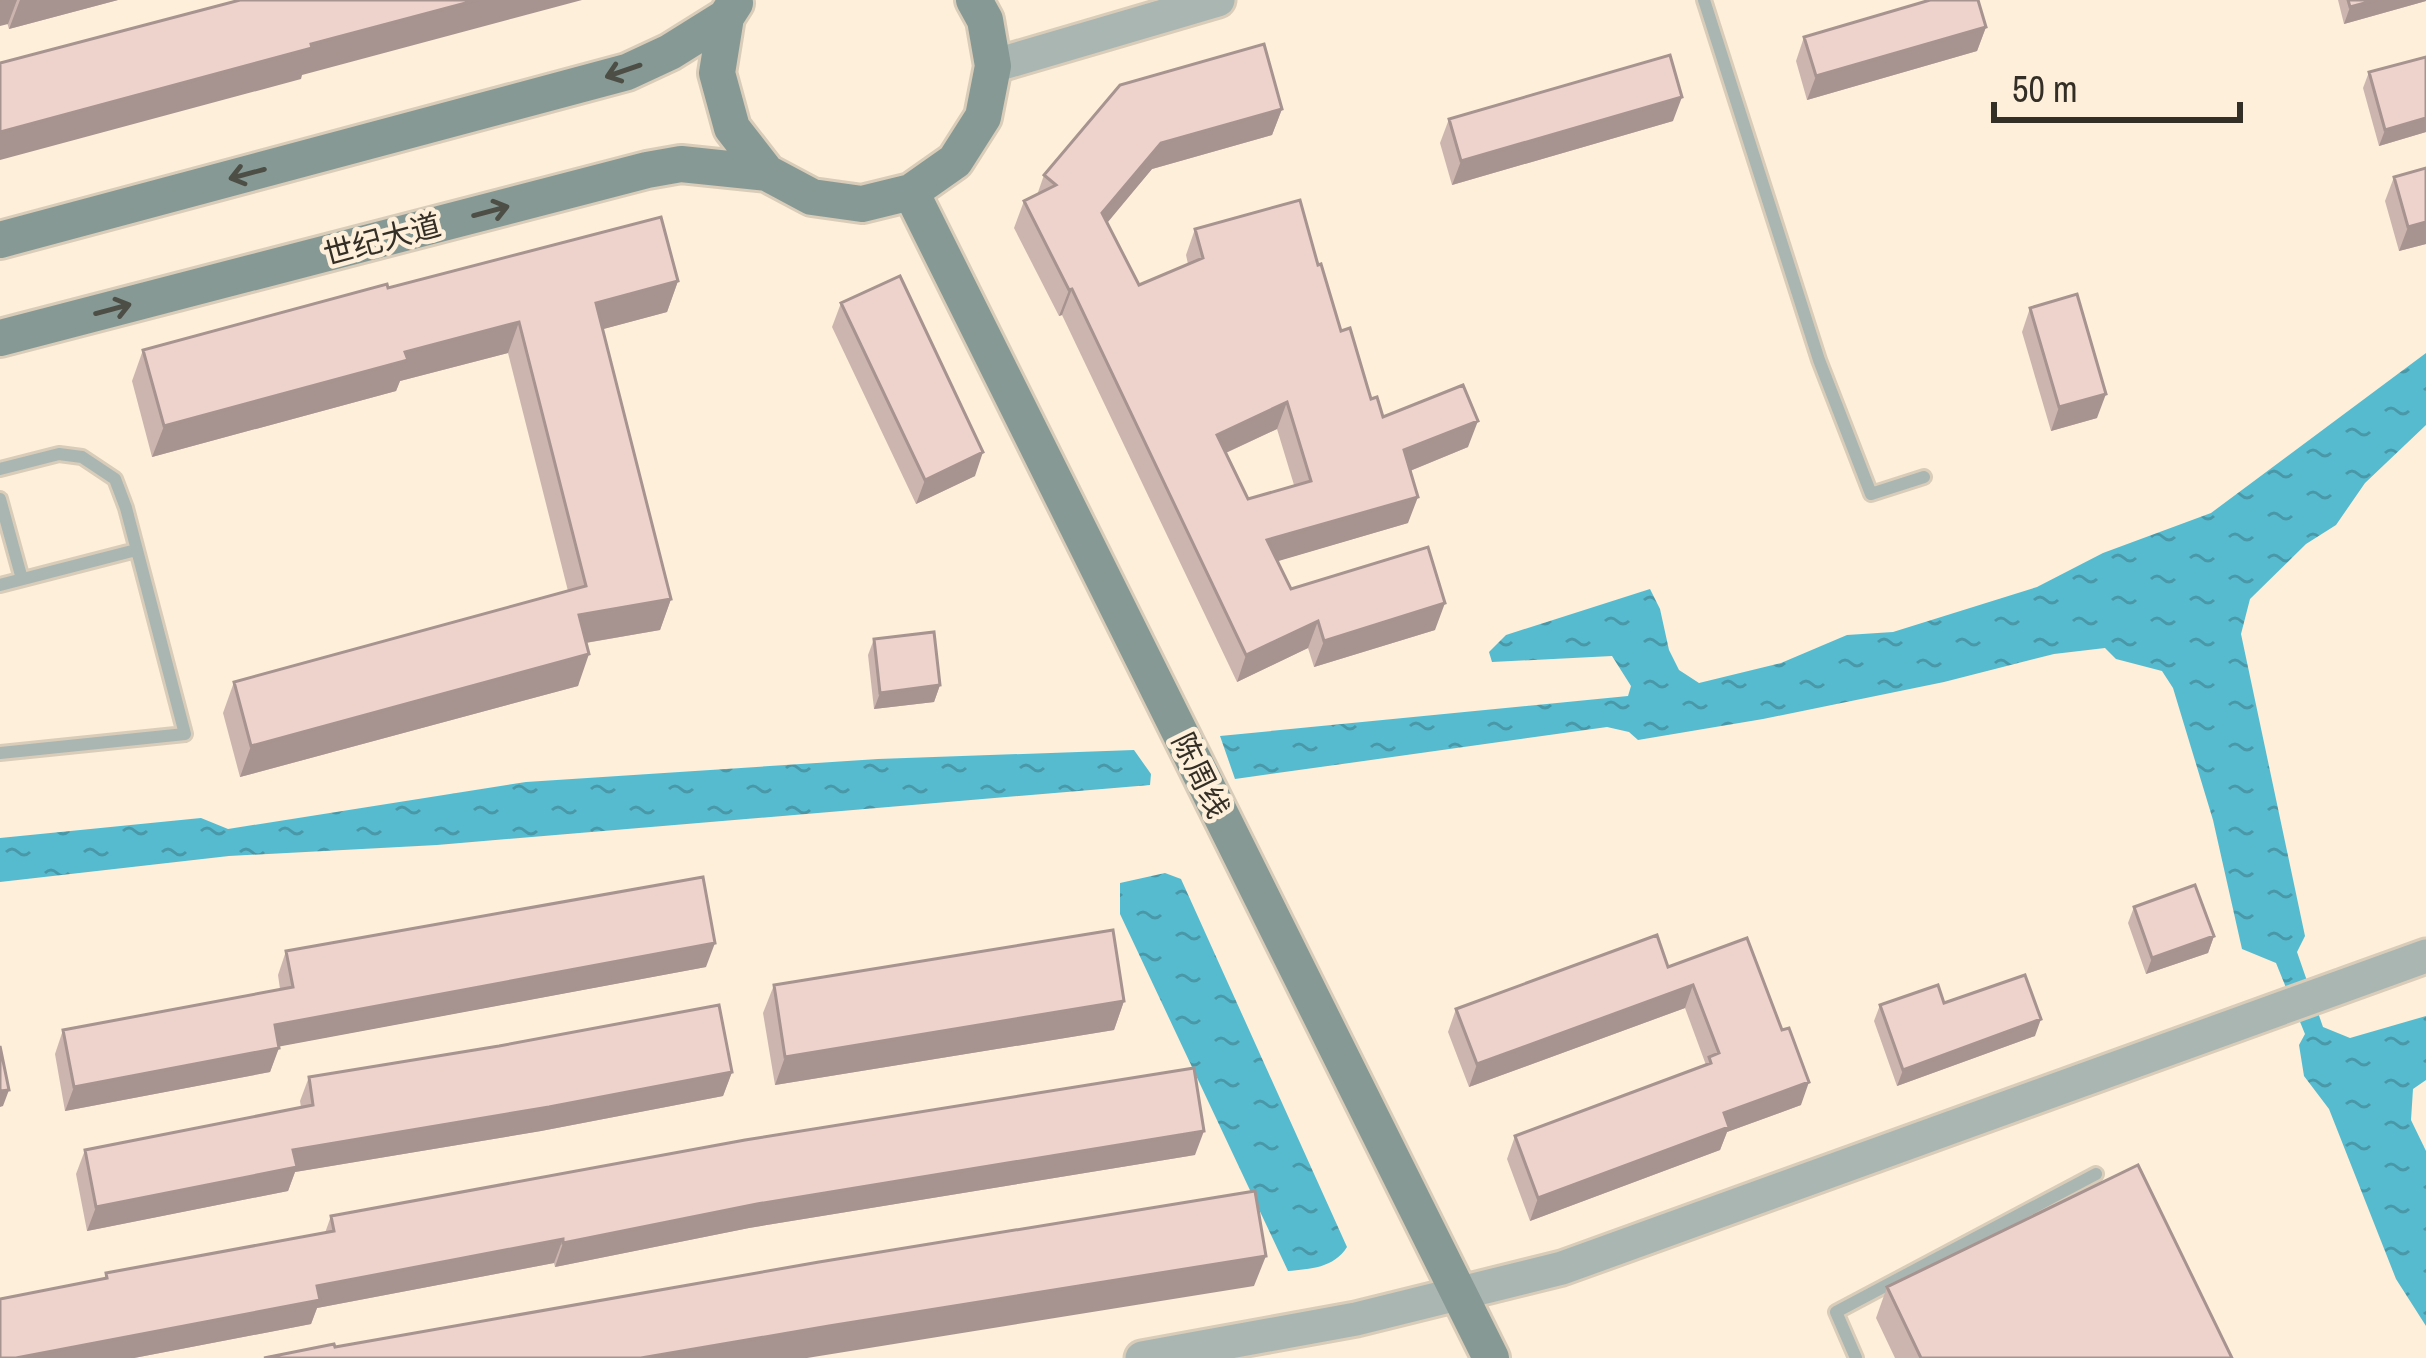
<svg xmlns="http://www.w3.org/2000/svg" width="2426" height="1358" font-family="'Archivo Narrow','Noto Sans SC',sans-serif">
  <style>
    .water { fill: url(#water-ripples) }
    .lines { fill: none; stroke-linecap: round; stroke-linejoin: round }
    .service-casing { stroke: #d9ccb9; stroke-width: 18 }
    .tertiary-casing { stroke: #d9ccb9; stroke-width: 39 }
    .secondary-casing { stroke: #d9ccb9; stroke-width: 42 }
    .service { stroke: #aab6b2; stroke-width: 12 }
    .tertiary { stroke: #aab6b2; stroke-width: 33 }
    .secondary { stroke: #879994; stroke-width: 36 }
    .wall { fill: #cdb5af; fill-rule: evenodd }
    .shaded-wall { fill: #a7938f }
    .building { fill: #eed2cc; stroke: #a7938f; stroke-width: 3; fill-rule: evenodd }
    .oneway { stroke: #4d4f47 }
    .labels { text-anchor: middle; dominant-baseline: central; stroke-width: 9; stroke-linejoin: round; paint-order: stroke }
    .street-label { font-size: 30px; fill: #342f26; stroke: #fdefd9 }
  </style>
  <defs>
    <pattern id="water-ripples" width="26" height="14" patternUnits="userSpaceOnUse" patternTransform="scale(3)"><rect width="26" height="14" fill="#57bbcf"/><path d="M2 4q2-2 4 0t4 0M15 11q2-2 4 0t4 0" fill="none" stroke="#4998a8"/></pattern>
  </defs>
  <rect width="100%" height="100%" fill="#fdefd9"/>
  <path class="water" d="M2426,353V425L2365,483L2336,525L2306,544L2250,599L2241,634L2305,936L2297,952L2323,1027L2350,1038L2426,1016V1080L2413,1089L2411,1120L2426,1151V1326L2396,1279L2329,1109L2304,1076L2299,1045L2305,1034L2276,963L2242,949L2213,820L2173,688L2162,671L2116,659L2105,648L2054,654L1944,682L1763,719L1638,740L1629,732L1607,727L1235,779L1220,736L1628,696L1631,686L1612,656L1492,662L1489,652L1506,635L1650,589L1660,609L1669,650L1679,670L1699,683L1781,663L1847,635L1893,632L2037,587L2103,553L2211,513Z
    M1134,750L1151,774L1150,785L437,845L229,856L0,882V838L201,818L228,829L526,782L878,759Z
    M1165,873L1181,879L1347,1247C1334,1268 1310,1269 1288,1271L1120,914V883Z"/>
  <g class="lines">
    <g class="service-casing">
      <path id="service" d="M1704,0L1819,360L1871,494L1924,477
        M0,469L59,454L82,457L115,479L126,508L185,734L0,753
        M0,499L22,579
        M0,585L136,550
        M1856,1358L1836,1312L2096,1174"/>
    </g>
    <g class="tertiary-casing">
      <path id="tertiary" d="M993,66L1218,0
        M1142,1358L1356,1319L1562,1268L2426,956"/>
    </g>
    <g class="secondary-casing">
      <path id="secondary" d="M735,3L726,17L717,73L732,128L767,173L812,197L862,204L911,192L955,161L983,117L993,66L985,20L974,0
        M911,192L1491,1358
        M0,240L627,72L670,52L726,17
        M0,338L647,170L681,164L767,173"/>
    </g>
    <use href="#service" class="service"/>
    <use href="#tertiary" class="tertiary"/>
    <use href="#secondary" class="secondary"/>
  </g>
  <path class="wall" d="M0,0H118L9,29Z
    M2338,0H2426V1L2344,24Z
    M1986,27L1977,51L1807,100L1796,61L1804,37Z
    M2426,57V132L2379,146L2363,88L2369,72Z
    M1282,109L1272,135L1152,169L1107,222L1139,285L1188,264L1186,255L1195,229L1318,265L1341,331L1371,399L1383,417L1468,447L1410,471L1408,523L1277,561L1291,589L1435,630L1314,667L1308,648L1237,682L1062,315L1059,316L1014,228L1024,201L1037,195L1044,175ZM1277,429L1294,485L1248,499L1226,453Z
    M1449,119L1673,121L1452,185L1440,143Z
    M2426,168V244L2399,251L2385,201L2394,177Z
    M678,281L667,312L603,329L671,599L660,630L586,643L578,686L240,777L223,713L234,682L568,591L508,353L400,381L396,391L152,457L132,381L143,350L388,288Z
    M841,303L975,476L916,504L832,327Z
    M2030,308L2097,418L2051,431L2022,332Z
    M874,639L940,685L934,702L874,709L868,655Z
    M2134,907L2214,936L2208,953L2146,974L2128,923Z
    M1747,938L1801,1105L1727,1132L1720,1150L1530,1221L1507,1159L1515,1136L1706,1065L1685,1008L1469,1087L1448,1032L1456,1009L1668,967Z
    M286,951L706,967L279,1046L270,1072L65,1111L55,1054L63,1030L280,989L278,975Z
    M774,985L1124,1001L1114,1030L775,1085L763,1013Z
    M1944,1003L2035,1036L1897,1086L1874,1021L1880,1005Z
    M732,1072L723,1096L541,1131L295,1172L288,1191L87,1231L76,1174L85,1150L301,1107L300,1101L309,1077Z
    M1195,1155L749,1228L555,1267L554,1263L317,1308L311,1324L134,1358H0L104,1279L106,1273L325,1233L331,1216Z
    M1887,1287L2232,1358H1895L1876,1318Z"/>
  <path class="shaded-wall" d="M0,0H17L8,24L0,26Z
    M20,0H118L9,29Z
    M477,0H582L302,75L301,79L0,160V132L311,44Z
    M2376,0H2426V1L2344,24L2350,7Z
    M1986,27L1977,51L1807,100L1816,76Z
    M1682,97L1673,121L1452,185L1461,161Z
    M1282,109L1272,135L1152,169L1093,240L1102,213L1161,143Z
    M2426,118V132L2379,146L2385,130Z
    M2426,222V244L2399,251L2408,227Z
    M678,281L667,312L585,334L596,303Z
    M1072,289L1062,315L1059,316L1069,290Z
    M519,322L508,353L400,381L396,391L152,457L164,426L405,352Z
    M2106,394L2097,418L2051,431L2059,407Z
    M1287,402L1277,429L1208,461L1217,435Z
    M1478,421L1468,447L1395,477L1404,450Z
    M983,452L975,476L916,504L925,480Z
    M1418,497L1408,523L1258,567L1267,540Z
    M671,599L660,630L567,646L579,615Z
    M1445,603L1435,630L1314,667L1324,641Z
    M1318,621L1308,648L1237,682L1246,655Z
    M589,654L578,686L240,777L251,746Z
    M940,685L934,702L874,709L880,693Z
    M2214,936L2208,953L2146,974L2152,958Z
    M715,943L706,967L266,1049L275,1025Z
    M1693,985L1685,1008L1469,1087L1477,1064Z
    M1124,1001L1114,1030L775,1085L785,1057Z
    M2041,1019L2035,1036L1897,1086L1903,1070Z
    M279,1048L270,1072L65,1111L74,1087Z
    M732,1072L723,1096L541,1131L295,1172L288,1191L87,1231L96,1207L293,1150Z
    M1809,1082L1801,1105L1727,1132L1720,1150L1530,1221L1538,1198L1724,1113Z
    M9,1090L3,1106L0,1107V1091Z
    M1204,1131L1195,1155L749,1228L555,1267L563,1243L757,1204Z
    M563,1239L554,1263L317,1308L311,1324L134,1358H16L317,1286Z
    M1266,1256L1254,1286L807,1358H641L829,1326Z"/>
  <path class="building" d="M240,0H477L311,44L312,48L0,132V63Z
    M1930,0H1978L1986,27L1816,76L1804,37Z
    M2348,0H2376L2350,7Z
    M1264,44L1282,109L1161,143L1102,213L1139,285L1203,258L1195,229L1300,200L1318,265L1321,264L1341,331L1350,328L1371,399L1377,397L1383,417L1463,385L1478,421L1404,450L1418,497L1267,540L1291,589L1428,547L1445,603L1324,641L1318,621L1246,655L1072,289L1069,290L1024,201L1056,185L1044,175L1120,85ZM1287,402L1311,481L1248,499L1217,435Z
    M1670,55L1682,97L1461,161L1449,119Z
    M2426,57V118L2385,130L2369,72Z
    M2426,168V222L2408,227L2394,177Z
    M661,217L678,281L596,303L671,599L579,615L589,654L251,746L234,682L586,586L519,322L405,352L408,360L164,426L143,350L387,284L388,288Z
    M900,276L983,452L925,480L841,303Z
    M2077,294L2106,394L2059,407L2030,308Z
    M934,632L940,685L880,693L874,639Z
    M703,877L715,943L275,1025L279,1048L74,1087L63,1030L293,987L286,951Z
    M2195,885L2214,936L2152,958L2134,907Z
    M1113,930L1124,1001L785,1057L774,985Z
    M1657,935L1668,967L1747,938L1782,1030L1789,1028L1809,1082L1724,1113L1729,1127L1538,1198L1515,1136L1711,1063L1709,1057L1719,1053L1693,985L1477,1064L1456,1009Z
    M2025,975L2041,1019L1903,1070L1880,1005L1938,985L1944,1003Z
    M719,1005L732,1072L549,1107L293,1150L297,1167L96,1207L85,1150L313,1105L309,1077L499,1046Z
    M0,1046L9,1090L0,1091Z
    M1194,1068L1204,1131L757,1204L563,1243V1239L317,1286L320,1300L16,1358H0V1299L107,1278L106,1273L334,1231L331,1216L745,1140Z
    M2138,1165L2232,1358H1921L1887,1287Z
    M1255,1191L1266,1256L829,1326L641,1358H264L334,1344L335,1347L819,1262Z"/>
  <defs><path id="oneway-shaft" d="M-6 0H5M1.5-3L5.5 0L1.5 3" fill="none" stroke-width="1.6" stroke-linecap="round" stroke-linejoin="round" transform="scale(3)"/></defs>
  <g class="oneway">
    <use href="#oneway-shaft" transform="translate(623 71) rotate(161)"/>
    <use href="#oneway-shaft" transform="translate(247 174) rotate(165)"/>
    <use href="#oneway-shaft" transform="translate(491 211) rotate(-15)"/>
    <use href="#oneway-shaft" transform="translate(113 309) rotate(-15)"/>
  </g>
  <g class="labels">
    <g class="street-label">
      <text transform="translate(382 239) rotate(-15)">世纪大道</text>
      <text transform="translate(1201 775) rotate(64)">陈周线</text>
    </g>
  </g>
  <path d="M1994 102v18h246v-18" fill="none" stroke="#342f26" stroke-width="6"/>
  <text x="2012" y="102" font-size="36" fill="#342f26" stroke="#fdefd9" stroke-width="9" paint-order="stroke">50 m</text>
</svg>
